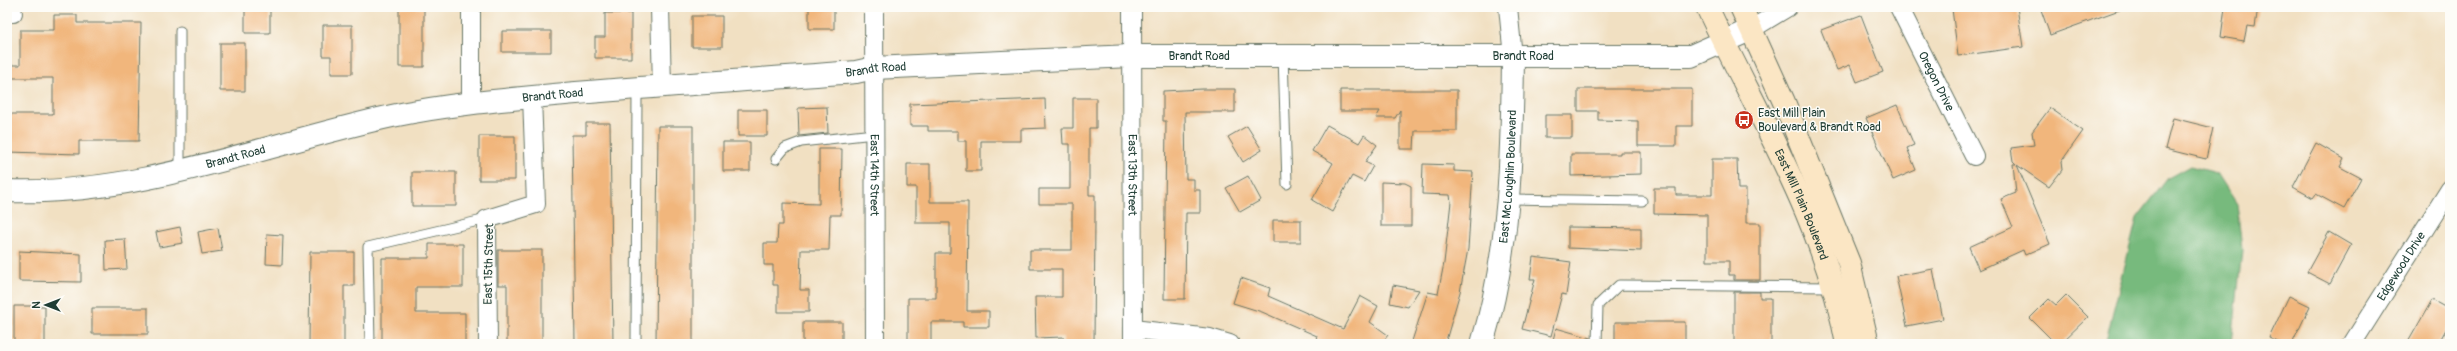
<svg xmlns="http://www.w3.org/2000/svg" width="2457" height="351" font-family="Pangolin,sans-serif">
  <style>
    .forest { fill: #77ba7d; stroke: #4b7c58 }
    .building { fill: #f1b67c }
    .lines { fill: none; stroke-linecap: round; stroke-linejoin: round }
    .service-casing { stroke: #687666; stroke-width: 11 }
    .minor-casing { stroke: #687666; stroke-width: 20 }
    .tertiary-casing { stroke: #687666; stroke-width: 24 }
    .secondary-casing { stroke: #687666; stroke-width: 24 }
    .service { stroke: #fff; stroke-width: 9 }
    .minor { stroke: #fff; stroke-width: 18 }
    .tertiary { stroke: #fff; stroke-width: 22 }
    .secondary { stroke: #fbe6c4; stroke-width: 22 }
    .labels { text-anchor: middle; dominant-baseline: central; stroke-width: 3; stroke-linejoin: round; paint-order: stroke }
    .street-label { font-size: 12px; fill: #1f3d34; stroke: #fdfcf7 }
    .poi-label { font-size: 12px; fill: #1f3d34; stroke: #fdfcf7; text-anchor: start }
  </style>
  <rect width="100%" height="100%" fill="#fdfcf7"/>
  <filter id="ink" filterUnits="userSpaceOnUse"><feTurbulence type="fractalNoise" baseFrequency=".025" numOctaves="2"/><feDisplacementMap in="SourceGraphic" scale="8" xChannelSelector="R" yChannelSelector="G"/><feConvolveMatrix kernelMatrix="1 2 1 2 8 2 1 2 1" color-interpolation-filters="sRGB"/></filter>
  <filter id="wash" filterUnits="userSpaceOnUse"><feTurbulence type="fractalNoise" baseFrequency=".012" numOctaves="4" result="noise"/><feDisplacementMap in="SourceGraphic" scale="16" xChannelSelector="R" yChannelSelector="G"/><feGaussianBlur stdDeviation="0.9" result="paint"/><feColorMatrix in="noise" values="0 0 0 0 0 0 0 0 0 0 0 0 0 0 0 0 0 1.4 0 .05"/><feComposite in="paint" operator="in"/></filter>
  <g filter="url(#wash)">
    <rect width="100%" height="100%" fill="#f1e0c2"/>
    <path class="forest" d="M2190,166L2217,173L2237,204L2242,250L2232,344H2105L2137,218L2168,178Z"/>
    <g id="blocks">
      <path class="building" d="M245,7H270V33H245Z
        M809,7H834V29H809Z
        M1967,7H2017L2023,47L1958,56L1952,9Z
        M2040,7H2121L2122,9L2050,35Z
        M2225,7H2258L2255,27L2247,26L2244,41L2221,37Z
        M399,8H424V67H399Z
        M605,13H631V58H595V37H605Z
        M54,15H77V23H141L139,141H79V154L7,152V114H53V78H7V65H20V30H54Z
        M1861,15L1883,72L1857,82L1850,65L1837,70L1821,30Z
        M692,16H722V47H692Z
        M323,25H352V74H331V56H323Z
        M502,31H551V52H502Z
        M220,43H245V91H220Z
        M1203,89H1235V112H1185L1186,179H1194V190H1200V213H1186L1185,299H1164L1166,121H1163V91Z
        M1578,89H1692V126H1676V146H1638V121L1598,120V111H1578Z
        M1340,90H1457V131H1415L1414,149H1400V110L1395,118H1376L1380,111H1340Z
        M1073,98H1096V128H1089V195H1095V218L1094,344H1063V337L1036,338L1035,297H1062V269H1030V250H1072V204H1039V189H1070V144H1063L1062,128H1073Z
        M1045,99L1046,128L1021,129V141H981V171H966V141H958V131H928V126H910V104Z
        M1897,105L1914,145L1907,148L1916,170L1893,180L1866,118Z
        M827,107L828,133L799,136L798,108Z
        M2050,108L2083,131L2061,162L2062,170L2049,187L2017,165L2050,244L2025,255L2023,250L1979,270L1969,247L2013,227L2001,199L2016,193L2013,164H2016L2013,161L2011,148L2034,145L2032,132Z
        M738,110H767V136H738Z
        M1545,115H1572V138H1545Z
        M2173,118L2213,128L2206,159L2165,149Z
        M586,123H610L613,344H575L572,135H586Z
        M1327,125L1359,143L1364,135L1377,145L1365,162L1373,166L1364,182L1352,176L1332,212L1312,200L1333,163L1312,151Z
        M658,126H693V344H656Z
        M1247,126L1262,150L1243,162L1228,137Z
        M479,136H515V180H479Z
        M723,142H750V171H723Z
        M2316,143L2344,159L2340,167L2361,178L2344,209L2316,194L2313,198L2293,187Z
        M819,149H842L841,215H830L829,250H801L800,290H809V312H778V285H773V265H764V243H777L778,225H783V203L819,204Z
        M1620,152H1641V174L1571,176V154H1620Z
        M1712,159H1737L1738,189H1746V223H1760V280H1734V275H1729V261H1707V215L1654,214V188H1676V195H1712Z
        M907,164H930V202H968L967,311H989V327H963V322H931V344H908V298H936V253H950V223H916V187H907Z
        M1423,164L1454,165V171L1473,172L1468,249L1460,292L1445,344H1411L1428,292L1438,294L1444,263L1451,202L1450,195L1422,194Z
        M412,172H456V206H412Z
        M1248,176L1261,200L1240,212L1226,188Z
        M1381,182L1405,183L1411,186V226H1381Z
        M1273,220H1301V242H1273Z
        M180,227L183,243L159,247L156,232Z
        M1568,227L1641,228V251L1568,248Z
        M218,228L222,251L202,254L198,232Z
        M2329,232L2351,245L2330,284L2307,272Z
        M267,234L283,235L282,265L266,264Z
        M125,239L127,269L106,270L105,240Z
        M429,244H463V287H416V313H465V344H382V258H429Z
        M498,250H542V344H507V285H498Z
        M19,251L81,254V282L19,281Z
        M310,252H354V286H344V344H309Z
        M1533,257L1571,262L1566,295L1562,294L1551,336L1522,329L1535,279H1530Z
        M1933,269L1943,319L1907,326L1896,276Z
        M1241,278L1270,288L1268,296L1343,329L1360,296L1378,306L1370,322L1388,335L1381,344H1325L1316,339L1317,336L1262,312L1233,303Z
        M1393,285L1419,290L1408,307L1390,303Z
        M1734,292H1760V298H1771V344H1734Z
        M2066,295L2088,317L2060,344H2056L2030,318L2049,299L2056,305Z
        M2289,296L2310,306L2292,344H2282L2269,338Z
        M2432,300L2450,310V322L2438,344H2407Z
        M14,306H45V344H14Z
        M92,308H148V334H92Z
        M803,322H842V344H803Z
        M1615,322H1685V344H1615Z
        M1556,328L1591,338V344H1552Z"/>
    </g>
  </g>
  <g filter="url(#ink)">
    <use href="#blocks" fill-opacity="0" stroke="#687666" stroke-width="1"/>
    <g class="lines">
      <g class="service-casing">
        <path id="service" d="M180,31V172
          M1283,55L1287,184
          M776,159L785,148L801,142L874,134
          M1508,199L1642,201
          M370,344L368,247L487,219
          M636,344L637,88
          M1597,344L1598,305L1619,285L1833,287"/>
      </g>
      <g class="minor-casing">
        <g id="minor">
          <path d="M471,7V102"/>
          <path d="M660,7L662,87"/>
          <path id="s1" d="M874,7L875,344"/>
          <path id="s2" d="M1132,7L1133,344"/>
          <path d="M1508,7L1513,57"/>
          <path id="s3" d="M1899,7L1974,156"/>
          <path d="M7,12L13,13"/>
          <path d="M1750,30L1788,7"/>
          <path d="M1133,329L1210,338L1230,344"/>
          <path d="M488,344L487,219L536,204L532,97"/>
          <path id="s4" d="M2352,344L2450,189"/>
        </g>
      </g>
      <g class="tertiary-casing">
        <g id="tertiary">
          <path id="s5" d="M7,191C140,196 264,144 392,116C453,103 514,99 576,93C669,85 763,79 856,72L874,68L1131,56H1691L1750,30"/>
          <path id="s6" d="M1482,344C1510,251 1512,154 1513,57"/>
        </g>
      </g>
      <g class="secondary-casing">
        <g id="secondary">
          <path id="s7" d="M1707,7C1758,116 1825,223 1847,344"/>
          <path d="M1741,7L1784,102L1849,263L1868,344"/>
        </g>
      </g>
      <use href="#service" class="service"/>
      <use href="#minor" class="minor"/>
      <use href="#tertiary" class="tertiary"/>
      <use href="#secondary" class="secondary"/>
    </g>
  </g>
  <defs>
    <g id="bus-disc" transform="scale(1)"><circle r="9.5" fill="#c8321e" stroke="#fdfcf7"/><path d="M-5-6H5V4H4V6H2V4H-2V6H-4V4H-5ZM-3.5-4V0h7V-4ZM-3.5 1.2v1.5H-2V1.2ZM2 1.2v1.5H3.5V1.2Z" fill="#fff"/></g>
  </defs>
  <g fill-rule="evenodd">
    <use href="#bus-disc" x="1744" y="120"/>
  </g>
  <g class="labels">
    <g class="street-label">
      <text stroke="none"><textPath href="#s5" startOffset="1204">Brandt Road</textPath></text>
      <text stroke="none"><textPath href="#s5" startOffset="1528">Brandt Road</textPath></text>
      <text stroke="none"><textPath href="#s5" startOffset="880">Brandt Road</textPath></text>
      <text stroke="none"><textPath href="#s3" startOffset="83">Oregon Drive</textPath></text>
      <text stroke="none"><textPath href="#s5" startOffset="556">Brandt Road</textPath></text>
      <text stroke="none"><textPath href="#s5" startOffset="232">Brandt Road</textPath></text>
      <text stroke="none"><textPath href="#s1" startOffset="168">East 14th Street</textPath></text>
      <text stroke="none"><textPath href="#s2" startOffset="168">East 13th Street</textPath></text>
      <text stroke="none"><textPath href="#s6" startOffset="170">East McLoughlin Boulevard</textPath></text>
      <text stroke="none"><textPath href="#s7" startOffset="219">East Mill Plain Boulevard</textPath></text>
      <text transform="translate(489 264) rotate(-89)">East 15th Street</text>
      <text stroke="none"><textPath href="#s4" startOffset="92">Edgewood Drive</textPath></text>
    </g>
    <g class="poi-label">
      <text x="1758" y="113">East Mill Plain<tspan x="1758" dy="14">Boulevard &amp; Brandt Road</tspan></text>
    </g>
  </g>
  <rect width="2457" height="351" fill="none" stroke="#fdfcf7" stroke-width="24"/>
  <g transform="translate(46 305) rotate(270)" stroke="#fdfcf7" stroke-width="3" paint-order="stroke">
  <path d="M0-3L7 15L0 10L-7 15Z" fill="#1f3d34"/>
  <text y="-6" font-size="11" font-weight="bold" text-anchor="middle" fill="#1f3d34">N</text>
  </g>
</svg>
